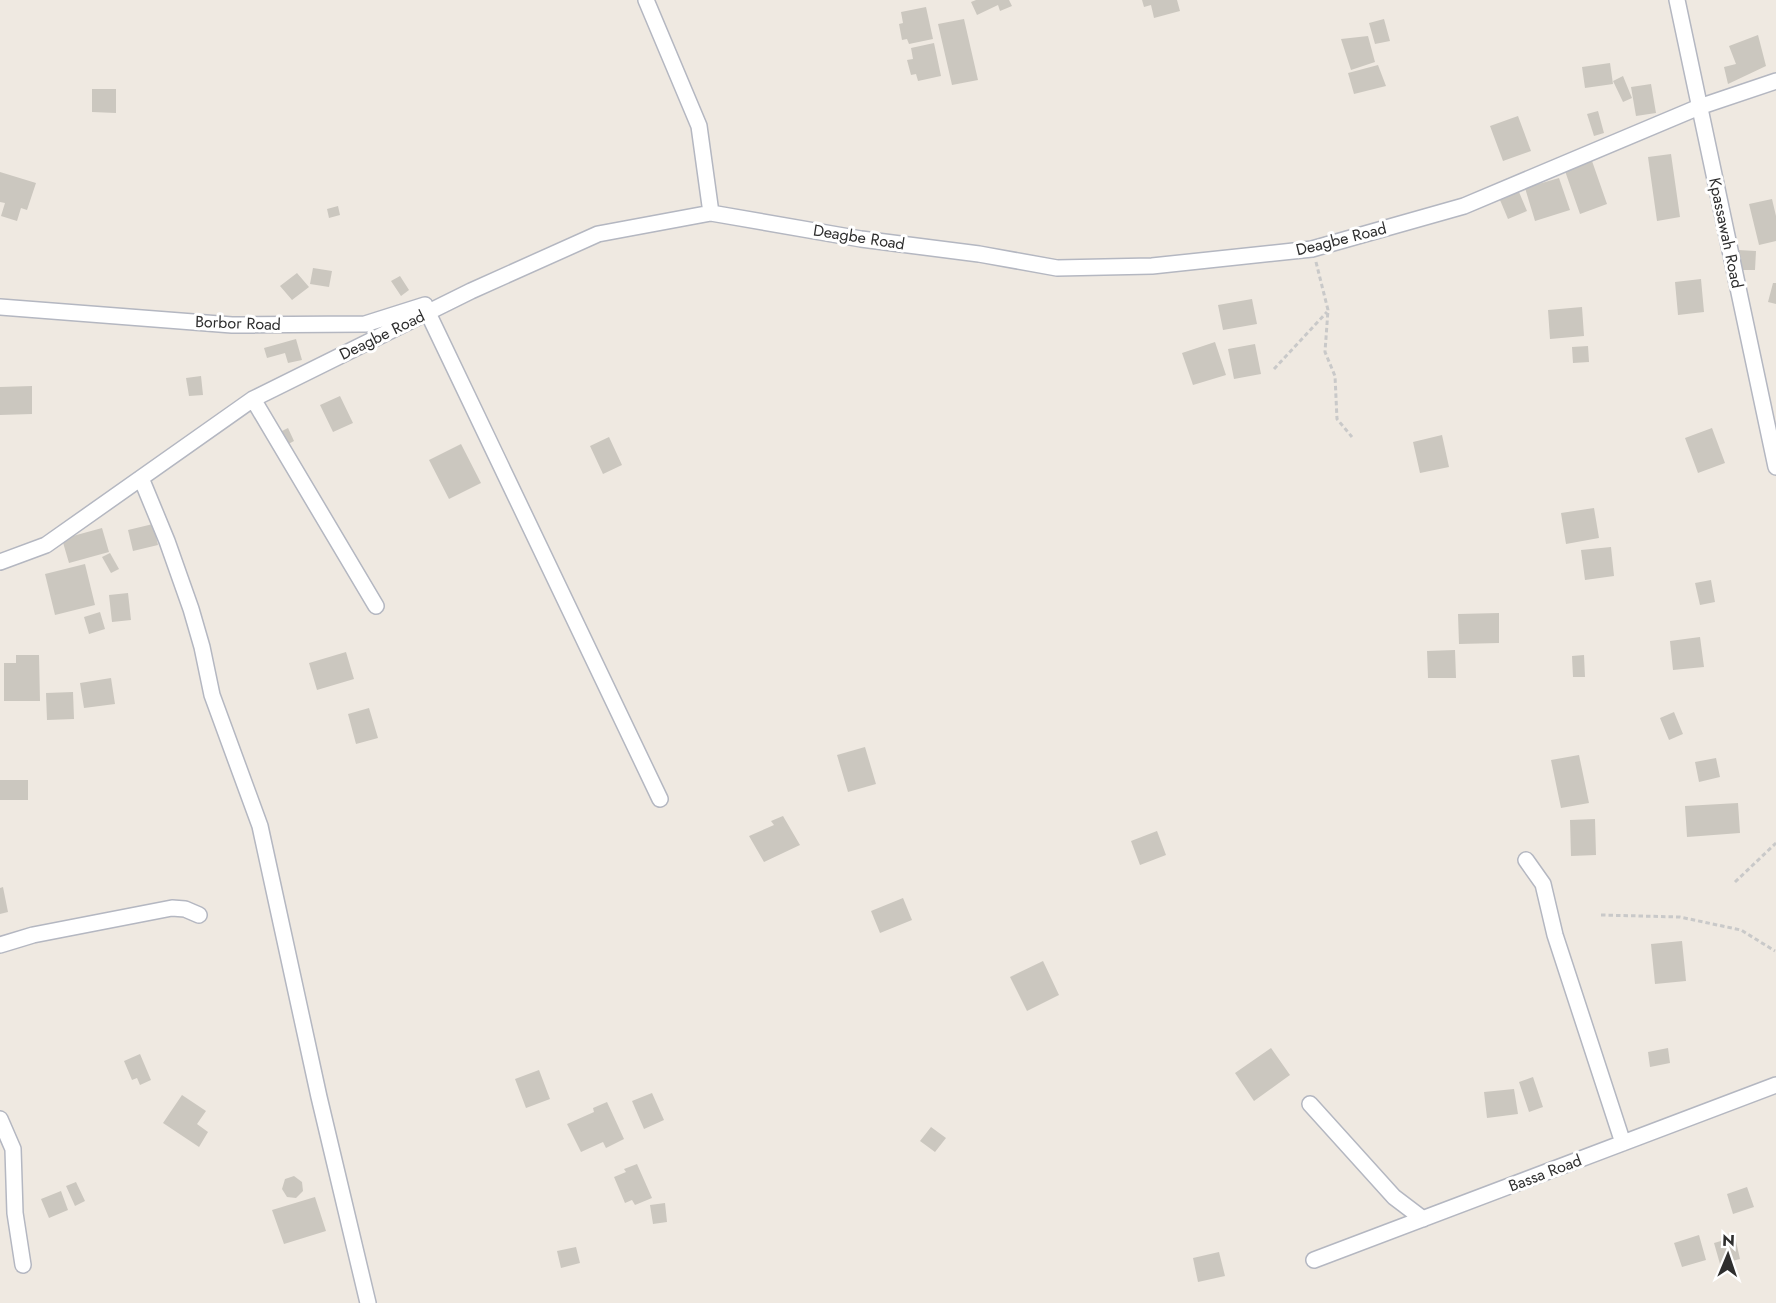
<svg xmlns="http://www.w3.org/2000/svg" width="1776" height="1303" font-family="Jost,sans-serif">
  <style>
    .building { fill: #cbc7bf }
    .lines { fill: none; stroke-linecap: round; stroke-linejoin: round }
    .minor-casing { stroke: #b4b7c1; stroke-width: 18 }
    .path { stroke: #c9c9c9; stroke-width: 3; stroke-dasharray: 4.5 3; stroke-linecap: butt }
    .minor { stroke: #fff; stroke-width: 15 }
    .labels { text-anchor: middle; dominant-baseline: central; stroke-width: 6; stroke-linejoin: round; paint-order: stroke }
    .street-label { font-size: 16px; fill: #2e2e2e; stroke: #fff }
  </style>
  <rect width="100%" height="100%" fill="#efe9e1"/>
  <path class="building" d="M976,0H1009L1012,6L1000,11L998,5L977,15L971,2Z
    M1142,0H1177L1180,11L1154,18L1151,5L1144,7Z
    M926,7L933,39L909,44L907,39L902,40L899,24L903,23L901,12Z
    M964,19L978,80L952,85L938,24Z
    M1384,19L1390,41L1375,44L1369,23Z
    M1758,35L1766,66L1728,84L1724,67L1736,64L1729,46Z
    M1368,36L1375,62L1351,70L1341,39Z
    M934,43L941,76L918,81L916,74L911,75L907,60L913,59L911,48Z
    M1610,63L1613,84L1585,88L1582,67Z
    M1378,65L1386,86L1354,94L1348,73Z
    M1623,76L1632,98L1623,102L1613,81Z
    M1651,84L1656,113L1636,116L1631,87Z
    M92,89H116V113L92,112Z
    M1598,111L1604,133L1594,136L1587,114Z
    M1518,116L1531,151L1503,161L1490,126Z
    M1671,154L1680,217L1657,221L1648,157Z
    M1592,161L1607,204L1580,214L1565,171Z
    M0,172L36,183L27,210L21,208L17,221L1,216L5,203L0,202Z
    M1559,178L1570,210L1535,221L1525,188Z
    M1519,192L1527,211L1508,219L1500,200Z
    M1772,199L1776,216V241L1759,245L1749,204Z
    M338,206L340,215L329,218L327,209Z
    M1738,250L1756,251L1755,270H1738Z
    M313,268L332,271L329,287L310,284Z
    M297,273L309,287L292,300L280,286Z
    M400,276L409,290L401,296L391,281Z
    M1701,279L1704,312L1678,315L1675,282Z
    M1773,283H1776V304L1768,302Z
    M1252,299L1257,324L1223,330L1218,305Z
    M1582,307L1584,336L1550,339L1548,310Z
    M296,339L302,360L288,363L285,353L267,358L264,348Z
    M1215,342L1226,375L1193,385L1182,353Z
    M1255,344L1261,374L1234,379L1228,349Z
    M1588,346L1589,362L1573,363L1572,347Z
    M201,376L203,395L189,396L186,378Z
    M32,386V414L0,415V387Z
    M340,396L353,423L333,432L320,405Z
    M288,428L294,441L279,449L272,436Z
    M1712,428L1725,463L1698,473L1685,438Z
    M1442,435L1449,467L1420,473L1413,442Z
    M609,437L622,465L603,474L590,446Z
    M461,444L481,483L449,499L429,460Z
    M1594,508L1599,538L1566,544L1561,513Z
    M153,524L158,545L133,551L128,530Z
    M102,528L109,552L69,563L62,539Z
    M1611,547L1614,576L1585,580L1581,550Z
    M110,553L119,569L111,573L102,557Z
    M85,564L95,605L55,615L45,574Z
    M1711,580L1715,602L1700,605L1695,583Z
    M128,593L131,620L112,622L109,595Z
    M100,612L105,629L89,634L84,617Z
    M1499,613V643L1459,644L1458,614Z
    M1700,637L1704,667L1673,670L1670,641Z
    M1455,650L1456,678H1428L1427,651Z
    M346,652L354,679L317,690L309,663Z
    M16,655H39L40,701H4V663H16Z
    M1584,655L1585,677H1573L1572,656Z
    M111,678L115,704L84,708L80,683Z
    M73,692L74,719L47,720L46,693Z
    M369,708L378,738L356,744L348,714Z
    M1674,712L1683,734L1669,740L1660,718Z
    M865,747L876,784L848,792L837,755Z
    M1579,755L1589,803L1561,808L1551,760Z
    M1716,758L1720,777L1699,782L1695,762Z
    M0,780H28V800H0Z
    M1738,803L1740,833L1687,837L1685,806Z
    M783,816L800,845L764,862L749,836L774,825L771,821Z
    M1595,819L1596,855L1571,856L1570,820Z
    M1157,831L1166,855L1140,865L1131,841Z
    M3,887L8,912L0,914V888Z
    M903,898L912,920L880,933L871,911Z
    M1682,941L1686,981L1655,984L1651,944Z
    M1043,961L1059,995L1027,1011L1010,977Z
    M1271,1048L1290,1075L1254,1101L1235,1073Z
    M1668,1048L1670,1063L1650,1067L1648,1052Z
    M140,1054L151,1080L140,1085L137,1078L132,1080L124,1061Z
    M539,1070L550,1099L526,1108L515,1079Z
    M1533,1077L1543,1107L1529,1112L1519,1082Z
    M1514,1089L1518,1114L1487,1118L1484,1092Z
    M652,1093L664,1120L644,1129L632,1101Z
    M182,1095L206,1111L197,1124L208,1132L199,1147L163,1123Z
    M607,1102L624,1139L606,1148L603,1142L581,1152L567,1124L594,1112L593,1108Z
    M931,1127L946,1138L935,1152L920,1141Z
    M637,1164L652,1198L635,1205L632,1200L625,1203L614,1177L626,1172L624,1169Z
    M294,1176L302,1182L303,1191L296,1198L287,1197L282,1189L285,1179Z
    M76,1182L85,1201L75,1206L66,1186Z
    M1747,1187L1754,1207L1733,1214L1727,1194Z
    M61,1191L68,1210L49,1218L41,1199Z
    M315,1197L326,1231L284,1244L272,1210Z
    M665,1203L667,1222L653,1224L650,1205Z
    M1699,1235L1706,1260L1682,1267L1674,1243Z
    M1735,1237L1740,1259L1720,1264L1714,1243Z
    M576,1247L580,1263L561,1268L557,1251Z
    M1219,1252L1225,1276L1198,1282L1193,1258Z"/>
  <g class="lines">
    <g class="minor-casing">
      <path id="minor" d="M646,0L699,126L711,213
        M1677,0L1776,467
        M0,307L232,325L365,324L425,305
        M428,313L660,799
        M253,399L376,606
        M141,478L167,541L191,609L202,647L212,695L260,826L319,1097L368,1303
        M0,562L46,545L253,399L471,291L598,234L711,213L861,239L979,254L1057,268L1152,266L1312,249L1464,206L1699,107L1776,81
        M1526,860L1543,884L1555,935L1623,1143
        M0,945L33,935L172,908L185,909L199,915
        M1310,1104L1394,1197L1423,1219
        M0,1119L13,1149L15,1213L23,1265
        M1314,1260L1776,1085"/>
    </g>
    <path class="path" d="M1316,262L1328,310L1325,352L1335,376L1337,419L1352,437
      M1274,369L1327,312
      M1735,882L1776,843
      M1601,915L1680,917L1741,930L1775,951"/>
    <use href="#minor" class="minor"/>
  </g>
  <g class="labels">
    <g class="street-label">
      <text transform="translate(1726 233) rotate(78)">Kpassawah Road</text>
      <text transform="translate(859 237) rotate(9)">Deagbe Road</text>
      <text transform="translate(1341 239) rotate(-14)">Deagbe Road</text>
      <text transform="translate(238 323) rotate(2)">Borbor Road</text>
      <text transform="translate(382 335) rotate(-26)">Deagbe Road</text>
      <text transform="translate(1545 1173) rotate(-21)">Bassa Road</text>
    </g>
  </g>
  <g transform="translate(1728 1255) rotate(2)" stroke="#ffffff" stroke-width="4.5" paint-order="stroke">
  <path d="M0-4.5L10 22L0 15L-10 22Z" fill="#2e2e2e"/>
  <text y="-9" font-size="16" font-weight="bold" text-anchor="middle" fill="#2e2e2e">N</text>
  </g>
</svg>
